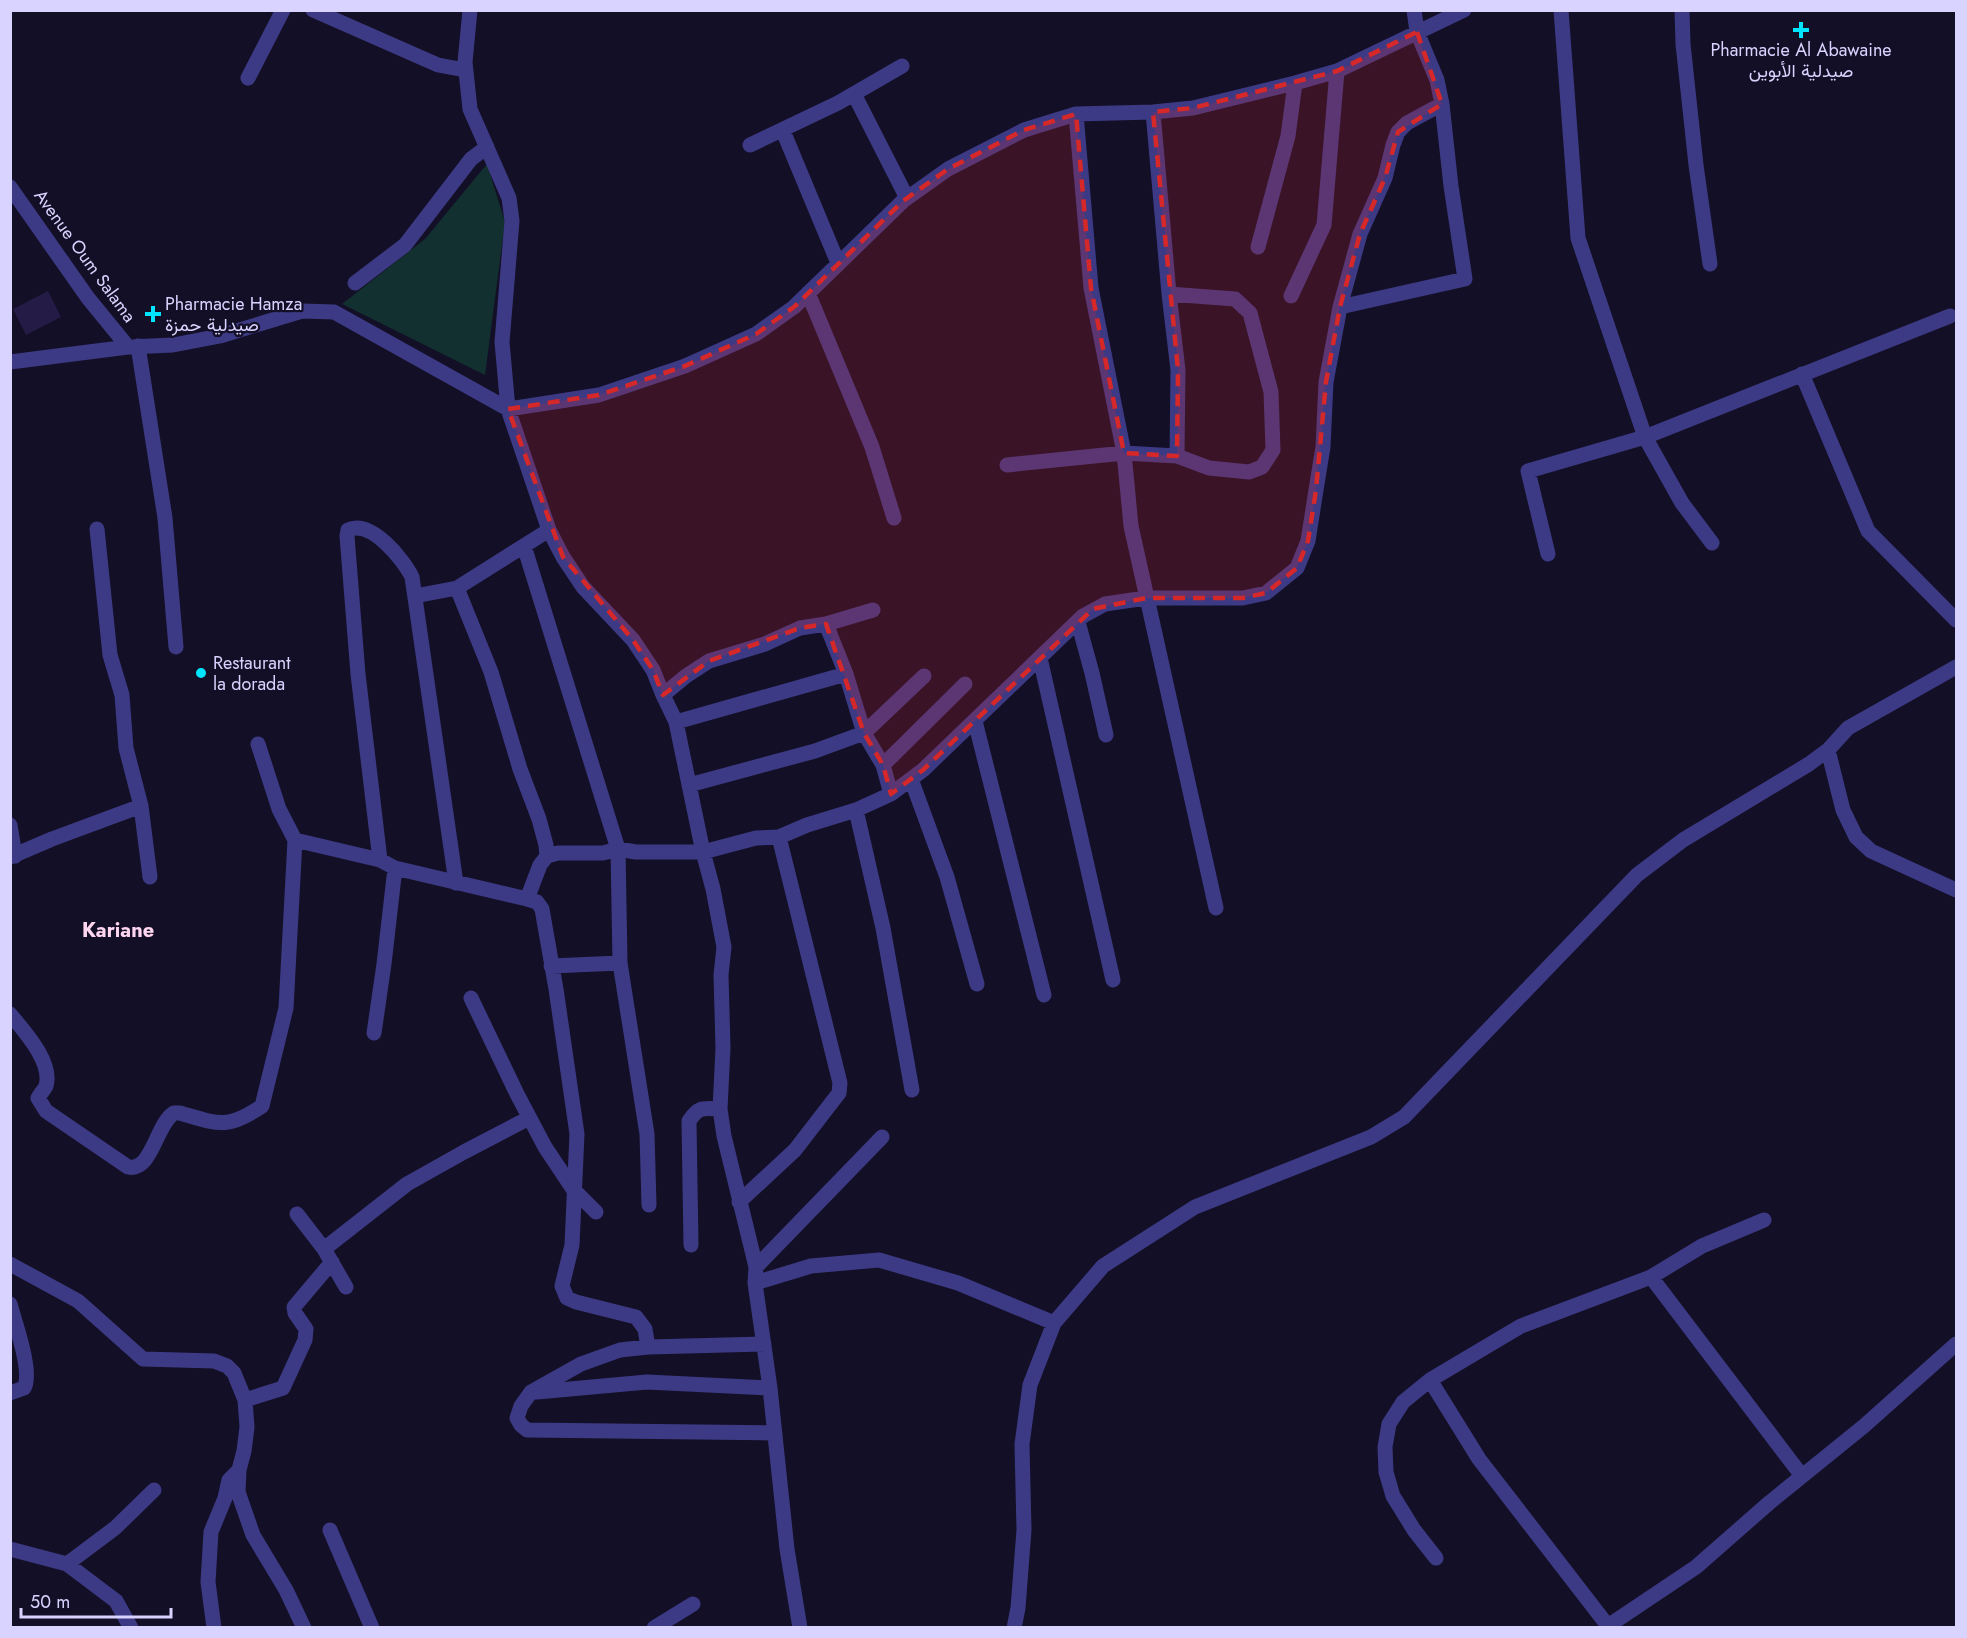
<svg xmlns="http://www.w3.org/2000/svg" width="1967" height="1638" font-family="Jost,Vazirmatn,sans-serif">
  <style>
    .green { fill: #12302f }
    .building { fill: #241b47 }
    .lines { fill: none; stroke-linecap: round; stroke-linejoin: round }
    .minor { stroke: #3d3a85; stroke-width: 15 }
    .marked { fill: #d62828; fill-opacity: 0.2; stroke: #d62828; stroke-width: 4.5; stroke-dasharray: 12 8; stroke-linejoin: round }
    .poi-dot { fill: #00e5ff; stroke: #130f26; stroke-width: 2 }
    .labels { text-anchor: middle; dominant-baseline: central; stroke-width: 4.5; stroke-linejoin: round; paint-order: stroke }
    .poi-label { font-size: 18px; fill: #d9d4ff; stroke: #130f26; text-anchor: start }
    .street-label { font-size: 18px; fill: #d9d4ff; stroke: #130f26 }
    .neighbourhood-label { font-size: 20px; font-weight: bold; fill: #ffd6f0; stroke: #130f26 }
  </style>
  <rect width="100%" height="100%" fill="#130f26"/>
  <path class="green" d="M487,164L505,222L485,375L342,304L425,239Z"/>
  <path class="building" d="M48,291L61,317L26,335L13,309Z"/>
  <g class="lines">
    <path class="minor" d="M313,10L438,65L465,70
      M470,10L465,62L470,109L509,198L512,221L502,342L508,409L549,530L563,557L583,587L633,640L653,670L663,695L676,722L703,852L713,889L724,947L721,975L723,1048L720,1109L724,1136L756,1267L755,1283L770,1388L787,1549L800,1628
      M1561,10L1578,238L1645,437L1682,503L1712,543
      M1682,10L1683,44L1696,165L1710,264
      M248,78L283,10
      M854,94L907,198
      M1153,112L1169,294L1178,370L1177,456
      M1076,114L1091,288L1124,453L1131,526L1216,908
      M783,131L838,263
      M750,145L838,103L902,66
      M10,187L88,298L128,347
      M1258,247L1288,136L1295,83
      M355,283L405,245L471,159L487,147
      M808,293L872,447L894,518
      M1291,296L1324,225L1337,71
      M1340,307L1465,279L1451,186L1442,104
      M138,346L165,518L176,647
      M10,362L128,347L173,345L220,336L302,311L334,312L508,409L599,395L685,366L756,334L794,307L903,201L948,169L1024,130L1076,114L1153,112L1193,108L1295,83L1337,71L1464,10
      M1802,374L1868,531L1956,620
      M1007,465L1124,453L1177,456L1209,468L1249,472L1262,467L1273,450L1271,392L1250,313L1235,299L1169,294
      M97,529L110,655L122,695L126,748L141,806L150,877
      M524,546L618,849L620,963L647,1134L649,1205
      M1548,554L1528,471L1645,437L1950,316
      M457,588L491,672L520,769L539,819L546,845L547,856
      M415,596L457,588L549,530
      M1078,622L1092,673L1106,735
      M826,624L846,674L864,733L883,765L891,794
      M1040,658L1113,980
      M663,695L686,676L709,661L765,644L800,628L826,624L873,610
      M975,721L1044,995
      M676,722L846,674
      M1828,750L1843,810L1856,837L1871,851L1956,890
      M883,765L965,684
      M911,779L947,877L977,984
      M689,785L815,751L864,733L924,676
      M856,810L883,928L912,1090
      M10,825L15,856
      M295,840L380,860L395,868L527,899L537,902L542,909L556,989L577,1134L572,1245L562,1286L567,1298L576,1302L636,1317L645,1329L648,1347
      M10,857L52,839L141,806
      M380,860L358,674L347,536L348,530C371,519 403,559 412,577L456,883
      M527,899L540,865L547,856L558,853H603L618,849L636,852H703L756,838L779,837L807,825L856,810L891,794L923,770L1083,616L1105,604L1146,598H1243L1266,593L1297,568L1308,541L1316,490L1323,447L1326,382L1340,307L1360,234L1385,178L1393,145L1398,132L1407,123L1442,104L1437,80L1417,32L1414,10
      M551,966L620,963
      M471,998L517,1094L545,1147L573,1189L596,1212
      M10,1014C24,1031 53,1062 46,1086C44,1090 40,1094 38,1098L46,1111L128,1167C152,1172 156,1124 174,1113H180C218,1124 227,1130 262,1106L286,1008L295,840L279,809L258,744
      M374,1033L384,964L395,868
      M739,1202L795,1150L839,1093L840,1083L779,837
      M297,1214L324,1249L346,1287
      M691,1245L689,1121C699,1106 703,1108 720,1109
      M324,1249L407,1184L464,1152L529,1118
      M10,1264L78,1301L143,1359L214,1361L227,1366L234,1373L245,1400L247,1427L244,1451L239,1470L229,1480L225,1498L211,1532L208,1582L214,1628
      M756,1267L882,1137
      M1651,1277L1802,1476
      M755,1283L811,1266L879,1260L958,1283L1054,1323
      M10,1304C15,1323 33,1372 24,1388L10,1393
      M764,1344L648,1347L620,1350L581,1364L531,1392L521,1406L517,1418L521,1425L527,1430L775,1433
      M1430,1380L1479,1459L1608,1626
      M537,1392L647,1382L770,1388
      M245,1400L283,1388L305,1340L306,1329L295,1313L294,1307L332,1262
      M239,1470L238,1492L253,1535L286,1590L304,1628
      M330,1530L372,1628
      M10,1549L67,1564L116,1601L131,1628
      M1436,1558L1414,1530L1393,1496L1386,1472L1385,1447L1389,1424L1403,1402L1430,1380L1521,1326L1651,1277L1702,1246L1764,1220
      M67,1564L115,1528L154,1490
      M654,1628L693,1604
      M1014,1628L1018,1608L1024,1530L1022,1444L1030,1385L1054,1323L1103,1266L1195,1207L1371,1137L1404,1117L1637,875L1683,840L1809,764L1828,750L1848,728L1956,667
      M1605,1628L1696,1567L1769,1503L1864,1426L1956,1344"/>
  </g>
  <path class="marked" d="M1417,32L1442,104L1398,132L1385,178L1360,234L1340,307L1326,382L1316,490L1308,541L1297,568L1266,593L1243,598H1146L1093,609L923,770L891,794L883,765L864,733L826,624L800,628L709,661L663,695L653,670L633,640L563,557L508,409L599,395L685,366L756,334L794,307L903,201L948,169L1024,130L1076,114L1091,288L1124,453L1177,456L1178,370L1153,112L1193,108L1337,71Z"/>
  <g class="poi-dot">
    <path d="M1798 21h6v6h6v6h-6v6h-6v-6h-6v-6h6z"/>
    <path d="M150 305h6v6h6v6h-6v6h-6v-6h-6v-6h6z"/>
    <circle cx="201" cy="673" r="6"/>
  </g>
  <g class="labels">
    <g class="poi-label">
      <text x="1801" y="50" text-anchor="middle">Pharmacie Al Abawaine<tspan x="1801" dy="21">صيدلية الأبوين</tspan></text>
      <text x="165" y="304">Pharmacie Hamza<tspan x="165" dy="21">صيدلية حمزة</tspan></text>
      <text x="213" y="663">Restaurant<tspan x="213" dy="21">la dorada</tspan></text>
    </g>
    <g class="street-label">
      <text transform="translate(85 256) rotate(54)">Avenue Oum Salama</text>
    </g>
    <g class="neighbourhood-label">
      <text x="118" y="930">Kariane</text>
    </g>
  </g>
  <rect width="1967" height="1638" fill="none" stroke="#d9d4ff" stroke-width="24"/>
  <path d="M21 1608v9h150v-9" fill="none" stroke="#d9d4ff" stroke-width="3"/>
  <text x="30" y="1608" font-size="18" fill="#d9d4ff" stroke="#130f26" stroke-width="4.5" paint-order="stroke">50 m</text>
</svg>
